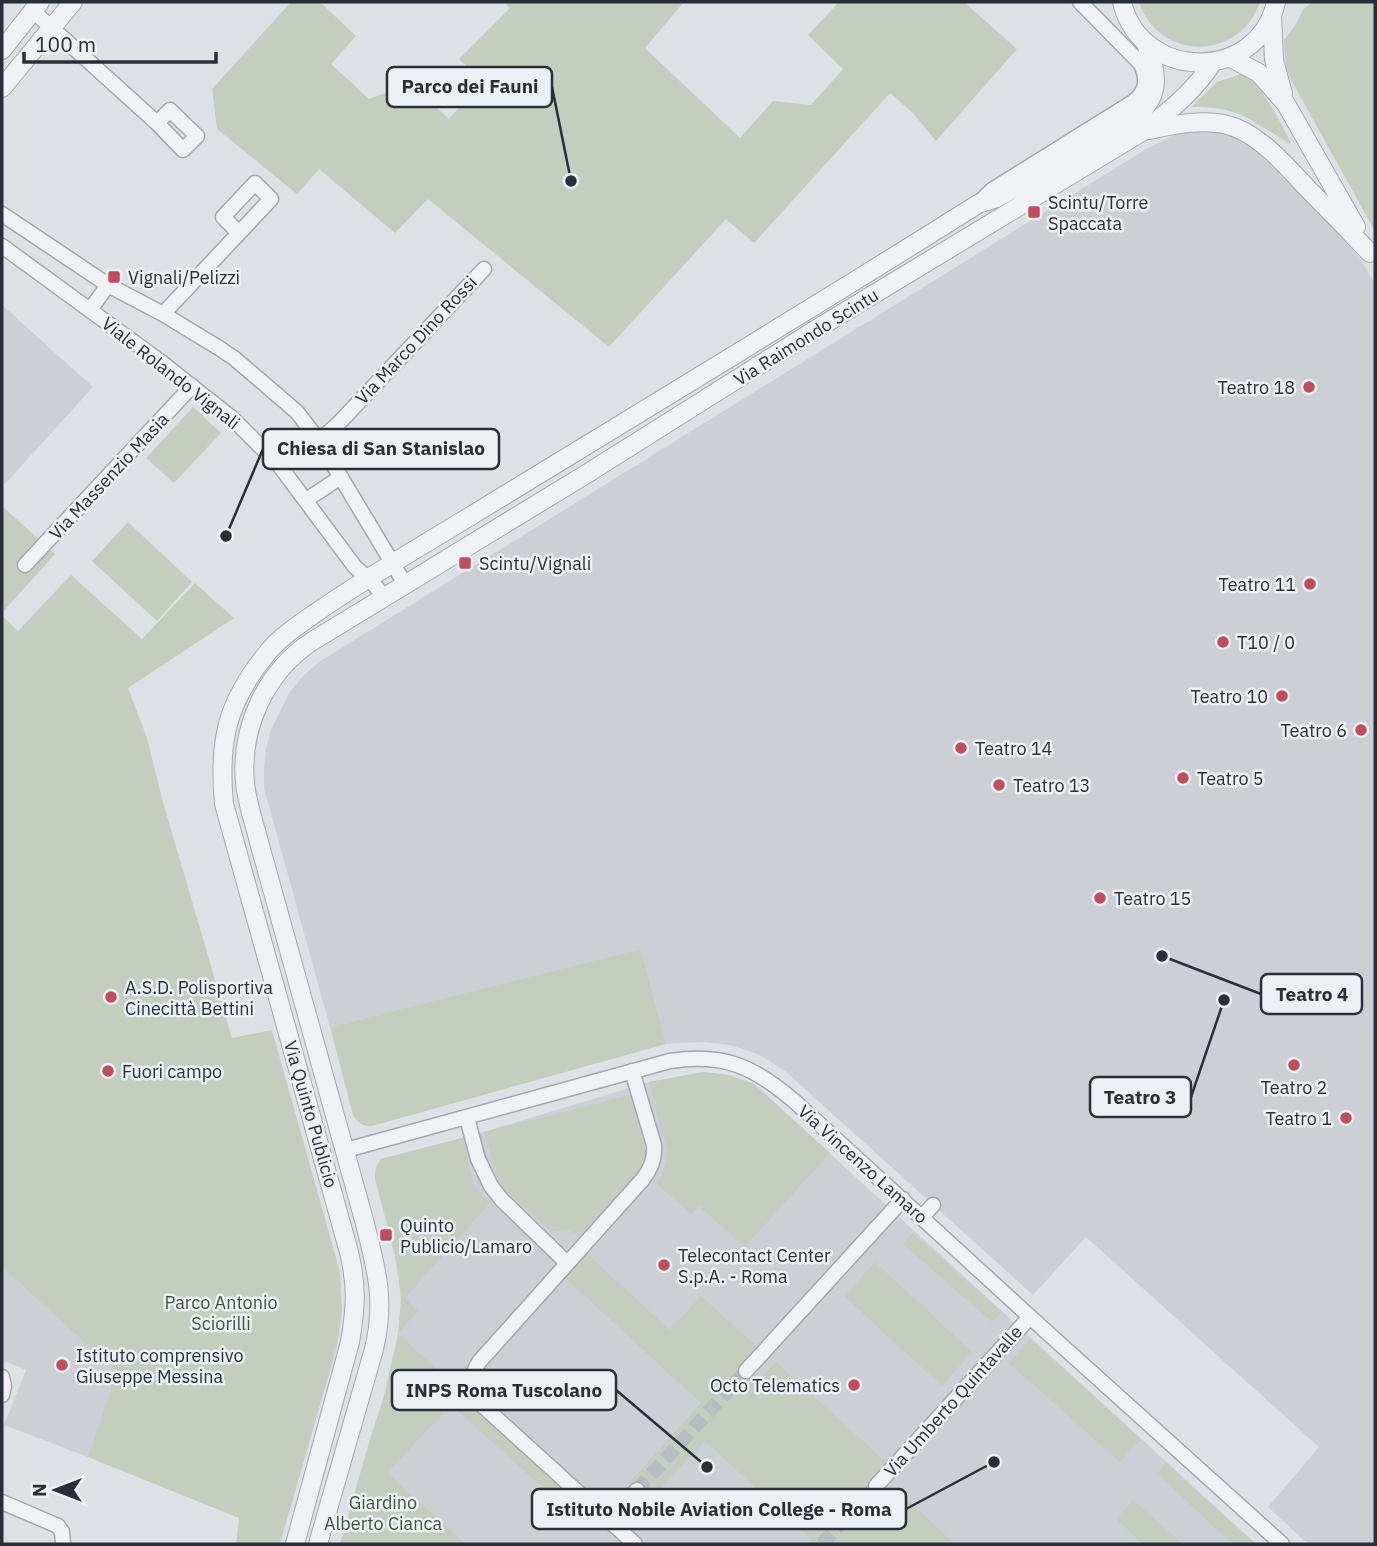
<svg xmlns="http://www.w3.org/2000/svg" width="1377" height="1546" font-family="'IBM Plex Sans',sans-serif">
  <style>
    .built { fill: #cccfd6 }
    .green { fill: #c3cebf }
    .lines { fill: none; stroke-linecap: round; stroke-linejoin: round }
    .minor-tunnel { stroke: #b9bcc3; stroke-width: 14; stroke-dasharray: 14 7; stroke-linecap: butt }
    .minor-casing { stroke: #a3a7ae; stroke-width: 17 }
    .tertiary-casing { stroke: #a3a7ae; stroke-width: 20 }
    .minor { stroke: #eff1f4; stroke-width: 14 }
    .tertiary { stroke: #eff1f4; stroke-width: 18 }
    .poi-dot { fill: #be4e5d; stroke: #eceff3; stroke-width: 2.5 }
    .labels { text-anchor: middle; dominant-baseline: central; stroke-width: 5; stroke-linejoin: round; paint-order: stroke }
    .poi-label { font-size: 18px; fill: #282e3a; stroke: #eceff3; text-anchor: start }
    .street-label { font-size: 18px; fill: #282e3a; stroke: #eceff3 }
    .park-label { font-size: 18px; fill: #3c5437; stroke: #eceff3 }
    .leader { fill: none; stroke: #282e3a; stroke-width: 2.5 }
    .callout-dot { fill: #282e3a; stroke: #eceff3; stroke-width: 2.5 }
    .callout { fill: #eceff3; stroke: #282e3a; stroke-width: 2.5 }
    .callout-label { font-size: 19px; text-anchor: middle; font-weight: bold; fill: #282e3a }
  </style>
  <rect width="100%" height="100%" fill="#dde0e5"/>
  <path class="built" d="M1203,131L1226,133L1244,141L1257,149L1310,202L1361,260L1375,284V1544H1308L1268,1507L1319,1447L1086,1237L1033,1295L785,1071L758,1054L730,1045L702,1042L666,1044L641,949L330,1027L264,788V769L266,749L271,730L289,693L303,676L319,662L1148,148L1172,136L1187,132Z
    M2,305L93,387L5,484L2,482Z
    M703,1072L729,1075L754,1084L1256,1544H466L388,1473L451,1405L398,1334L405,1298L375,1178L376,1167L381,1159L484,1132L649,1082Z
    M2,1267L118,1372L88,1457L4,1425L26,1370L2,1360Z"/>
  <path class="green" d="M291,2H320L356,36L331,64L369,99L411,84L449,119L482,81L459,59L510,8L504,2H684L645,48L740,138L773,101L811,105L843,69L808,35L839,2H964L1017,49L936,141L913,113L890,93L754,243L726,219L609,347L428,199L395,233L319,169L297,194L217,129L212,89Z
    M1139,2H1260C1240,61 1159,62 1139,2Z
    M1313,2H1375V231L1290,78L1286,67L1284,40L1297,23L1303,9Z
    M1241,74C1260,78 1283,128 1292,145C1252,122 1241,106 1191,107L1217,82Z
    M193,407L221,433L174,483L146,458Z
    M2,506L55,554L2,613Z
    M128,522L192,582L157,621L92,561Z
    M71,575L142,639L195,583L234,618L128,688L147,738L163,802L232,1038L272,1030L340,1272L342,1311L337,1346L280,1544H236L239,1518L88,1457L117,1372L2,1267V616L18,631Z
    M641,949L666,1044L372,1126C364,1127 358,1123 353,1115L330,1027Z
    M703,1072L729,1075L754,1084L830,1153L745,1247L699,1206L691,1214L657,1184C664,1172 668,1163 667,1150L649,1082Z
    M630,1095L646,1152V1159L642,1168L580,1236L568,1230L551,1231L504,1188L497,1177L484,1132Z
    M463,1138L472,1180L477,1191L490,1203L405,1298L418,1311L398,1334L451,1382L470,1361C466,1379 466,1386 471,1403L595,1518L587,1527L451,1405L388,1473L466,1544H340L370,1439L384,1396L398,1334L401,1299L398,1275L395,1252L375,1178L376,1167L381,1159Z
    M912,1233L1002,1312L992,1322L903,1244Z
    M586,1253L670,1330L701,1296L758,1348L742,1366L757,1381L776,1362L885,1461L870,1480L888,1498L896,1489L955,1544H808L811,1539L705,1441L649,1501L629,1483L701,1403L564,1277Z
    M875,1262L972,1352L942,1386L844,1296Z
    M1030,1339L1141,1439L1120,1462L1009,1363Z
    M1166,1464L1256,1544H1233L1157,1474Z
    M1133,1500L1183,1544H1143L1116,1519Z"/>
  <g class="lines">
    <path class="minor-tunnel" d="M637,1490L746,1371
      M822,1544L876,1486"/>
    <g class="minor-casing">
      <path id="minor" d="M33,11L157,123
        M170,110L197,136L183,150L157,123Z
        M978,204L992,190L1133,102C1147,91 1148,80 1141,64L1080,2
        M2,214L108,285L163,314L219,348L234,358L297,412L319,441L405,584
        M2,246L161,362L233,419L279,465L355,567L369,579L385,597
        M90,310L108,285
        M163,314L271,199L255,183L223,217L239,233
        M319,441L339,423L484,269
        M306,500L341,477
        M25,565L192,386
        M632,1071L654,1145C655,1158 651,1169 643,1179L479,1362C469,1378 470,1392 483,1406L635,1544
        M467,1118L478,1159L491,1186L502,1200L567,1263
        M346,1150L670,1061C723,1053 753,1066 793,1100L1050,1335L1282,1544
        M922,1217L933,1205
        M746,1371L903,1199
        M2,1377L4,1386L2,1395
        M876,1486L1030,1317
        M2,1502L58,1526L62,1532L63,1544
        M609,1521L637,1490"/>
    </g>
    <g class="tertiary-casing">
      <path id="tertiary" d="M1122,2C1141,82 1258,83 1276,2
        M1272,15L1274,60L1283,94
        M2,50L40,2
        M1229,57L1259,73L1286,104L1356,227
        M2,88L73,2
        M1149,130C1174,125 1199,119 1224,124C1259,132 1286,166 1309,190C1330,211 1350,232 1370,253
        M295,1544L350,1342C356,1307 357,1286 349,1252L224,804C218,740 227,702 268,652C281,636 300,624 317,612C366,578 418,548 469,517C639,413 810,310 978,204L997,198L1040,174L1139,113C1162,94 1156,68 1146,44
        M318,1544L374,1349C386,1299 376,1268 364,1220L259,842C254,822 247,803 245,783C240,728 265,673 311,642L588,473L818,328L1145,130C1171,110 1195,90 1213,62"/>
    </g>
    <use href="#minor" class="minor"/>
    <use href="#tertiary" class="tertiary"/>
  </g>
  <g class="poi-dot">
    <rect x="1027" y="205" width="14" height="14" rx="3.5"/>
    <rect x="107" y="270" width="14" height="14" rx="3.5"/>
    <circle cx="1309" cy="387" r="7"/>
    <rect x="458" y="556" width="14" height="14" rx="3.5"/>
    <circle cx="1310" cy="584" r="7"/>
    <circle cx="1223" cy="642" r="7"/>
    <circle cx="1282" cy="696" r="7"/>
    <circle cx="1361" cy="730" r="7"/>
    <circle cx="961" cy="748" r="7"/>
    <circle cx="1183" cy="778" r="7"/>
    <circle cx="999" cy="785" r="7"/>
    <circle cx="1100" cy="898" r="7"/>
    <circle cx="111" cy="997" r="7"/>
    <circle cx="1294" cy="1065" r="7"/>
    <circle cx="108" cy="1071" r="7"/>
    <circle cx="1346" cy="1118" r="7"/>
    <rect x="379" y="1228" width="14" height="14" rx="3.5"/>
    <circle cx="664" cy="1265" r="7"/>
    <circle cx="62" cy="1365" r="7"/>
    <circle cx="854" cy="1385" r="7"/>
  </g>
  <g class="labels">
    <g class="poi-label">
      <text x="1048" y="202">Scintu/Torre<tspan x="1048" dy="21">Spaccata</tspan></text>
      <text x="128" y="277">Vignali/Pelizzi</text>
      <text x="1295" y="387" text-anchor="end">Teatro 18</text>
      <text x="479" y="563">Scintu/Vignali</text>
      <text x="1296" y="584" text-anchor="end">Teatro 11</text>
      <text x="1237" y="642">T10 / 0</text>
      <text x="1268" y="696" text-anchor="end">Teatro 10</text>
      <text x="1347" y="730" text-anchor="end">Teatro 6</text>
      <text x="975" y="748">Teatro 14</text>
      <text x="1197" y="778">Teatro 5</text>
      <text x="1013" y="785">Teatro 13</text>
      <text x="1114" y="898">Teatro 15</text>
      <text x="125" y="987">A.S.D. Polisportiva<tspan x="125" dy="21">Cinecittà Bettini</tspan></text>
      <text x="122" y="1071">Fuori campo</text>
      <text x="1294" y="1087" text-anchor="middle">Teatro 2</text>
      <text x="1332" y="1118" text-anchor="end">Teatro 1</text>
      <text x="400" y="1225">Quinto<tspan x="400" dy="21">Publicio/Lamaro</tspan></text>
      <text x="678" y="1255">Telecontact Center<tspan x="678" dy="21">S.p.A. - Roma</tspan></text>
      <text x="76" y="1355">Istituto comprensivo<tspan x="76" dy="21">Giuseppe Messina</tspan></text>
      <text x="840" y="1385" text-anchor="end">Octo Telematics</text>
    </g>
    <g class="street-label">
      <text transform="translate(806 337) rotate(-32)">Via Raimondo Scintu</text>
      <text transform="translate(416 340) rotate(-47)">Via Marco Dino Rossi</text>
      <text transform="translate(171 373) rotate(38)">Viale Rolando Vignali</text>
      <text transform="translate(109 476) rotate(-47)">Via Massenzio Masia</text>
      <text transform="translate(311 1114) rotate(74)">Via Quinto Publicio</text>
      <text transform="translate(863 1164) rotate(42)">Via Vincenzo Lamaro</text>
      <text transform="translate(953 1401) rotate(-48)">Via Umberto Quintavalle</text>
    </g>
    <g class="park-label">
      <text x="221" y="1302">Parco Antonio<tspan x="221" dy="21">Sciorilli</tspan></text>
      <text x="383" y="1502">Giardino<tspan x="383" dy="21">Alberto Cianca</tspan></text>
    </g>
  </g>
  <path class="leader" d="M571 181L552 87M226 536L263 449M1162 956L1261 994M1224 1000L1191 1097M707 1467L616 1390M994 1462L906 1509"/>
  <g class="callout-dot">
    <circle cx="571" cy="181" r="7"/>
    <circle cx="226" cy="536" r="7"/>
    <circle cx="1162" cy="956" r="7"/>
    <circle cx="1224" cy="1000" r="7"/>
    <circle cx="707" cy="1467" r="7"/>
    <circle cx="994" cy="1462" r="7"/>
  </g>
  <g class="callout">
    <rect x="387" y="67" width="165" height="40" rx="7"/>
    <rect x="263" y="429" width="236" height="40" rx="7"/>
    <rect x="1261" y="974" width="101" height="40" rx="7"/>
    <rect x="1090" y="1077" width="101" height="40" rx="7"/>
    <rect x="392" y="1370" width="224" height="40" rx="7"/>
    <rect x="532" y="1489" width="374" height="40" rx="7"/>
  </g>
  <g class="callout-label">
    <text x="470" y="93">Parco dei Fauni</text>
    <text x="381" y="455">Chiesa di San Stanislao</text>
    <text x="1312" y="1001">Teatro 4</text>
    <text x="1140" y="1104">Teatro 3</text>
    <text x="504" y="1397">INPS Roma Tuscolano</text>
    <text x="719" y="1516">Istituto Nobile Aviation College - Roma</text>
  </g>
  <rect width="1377" height="1546" fill="none" stroke="#282e3a" stroke-width="7"/>
  <g transform="translate(56 1490) rotate(270)" stroke="#eceff3" stroke-width="5" paint-order="stroke">
  <path d="M0-5L12 26L0 18L-12 26Z" fill="#282e3a"/>
  <text y="-10" font-size="19" font-weight="bold" text-anchor="middle" fill="#282e3a">N</text>
  </g>
  <path d="M24 52v10h192v-10" fill="none" stroke="#282e3a" stroke-width="3.5"/>
  <text x="35" y="52" font-size="21" fill="#282e3a" stroke="#eceff3" stroke-width="5" paint-order="stroke">100 m</text>
</svg>
